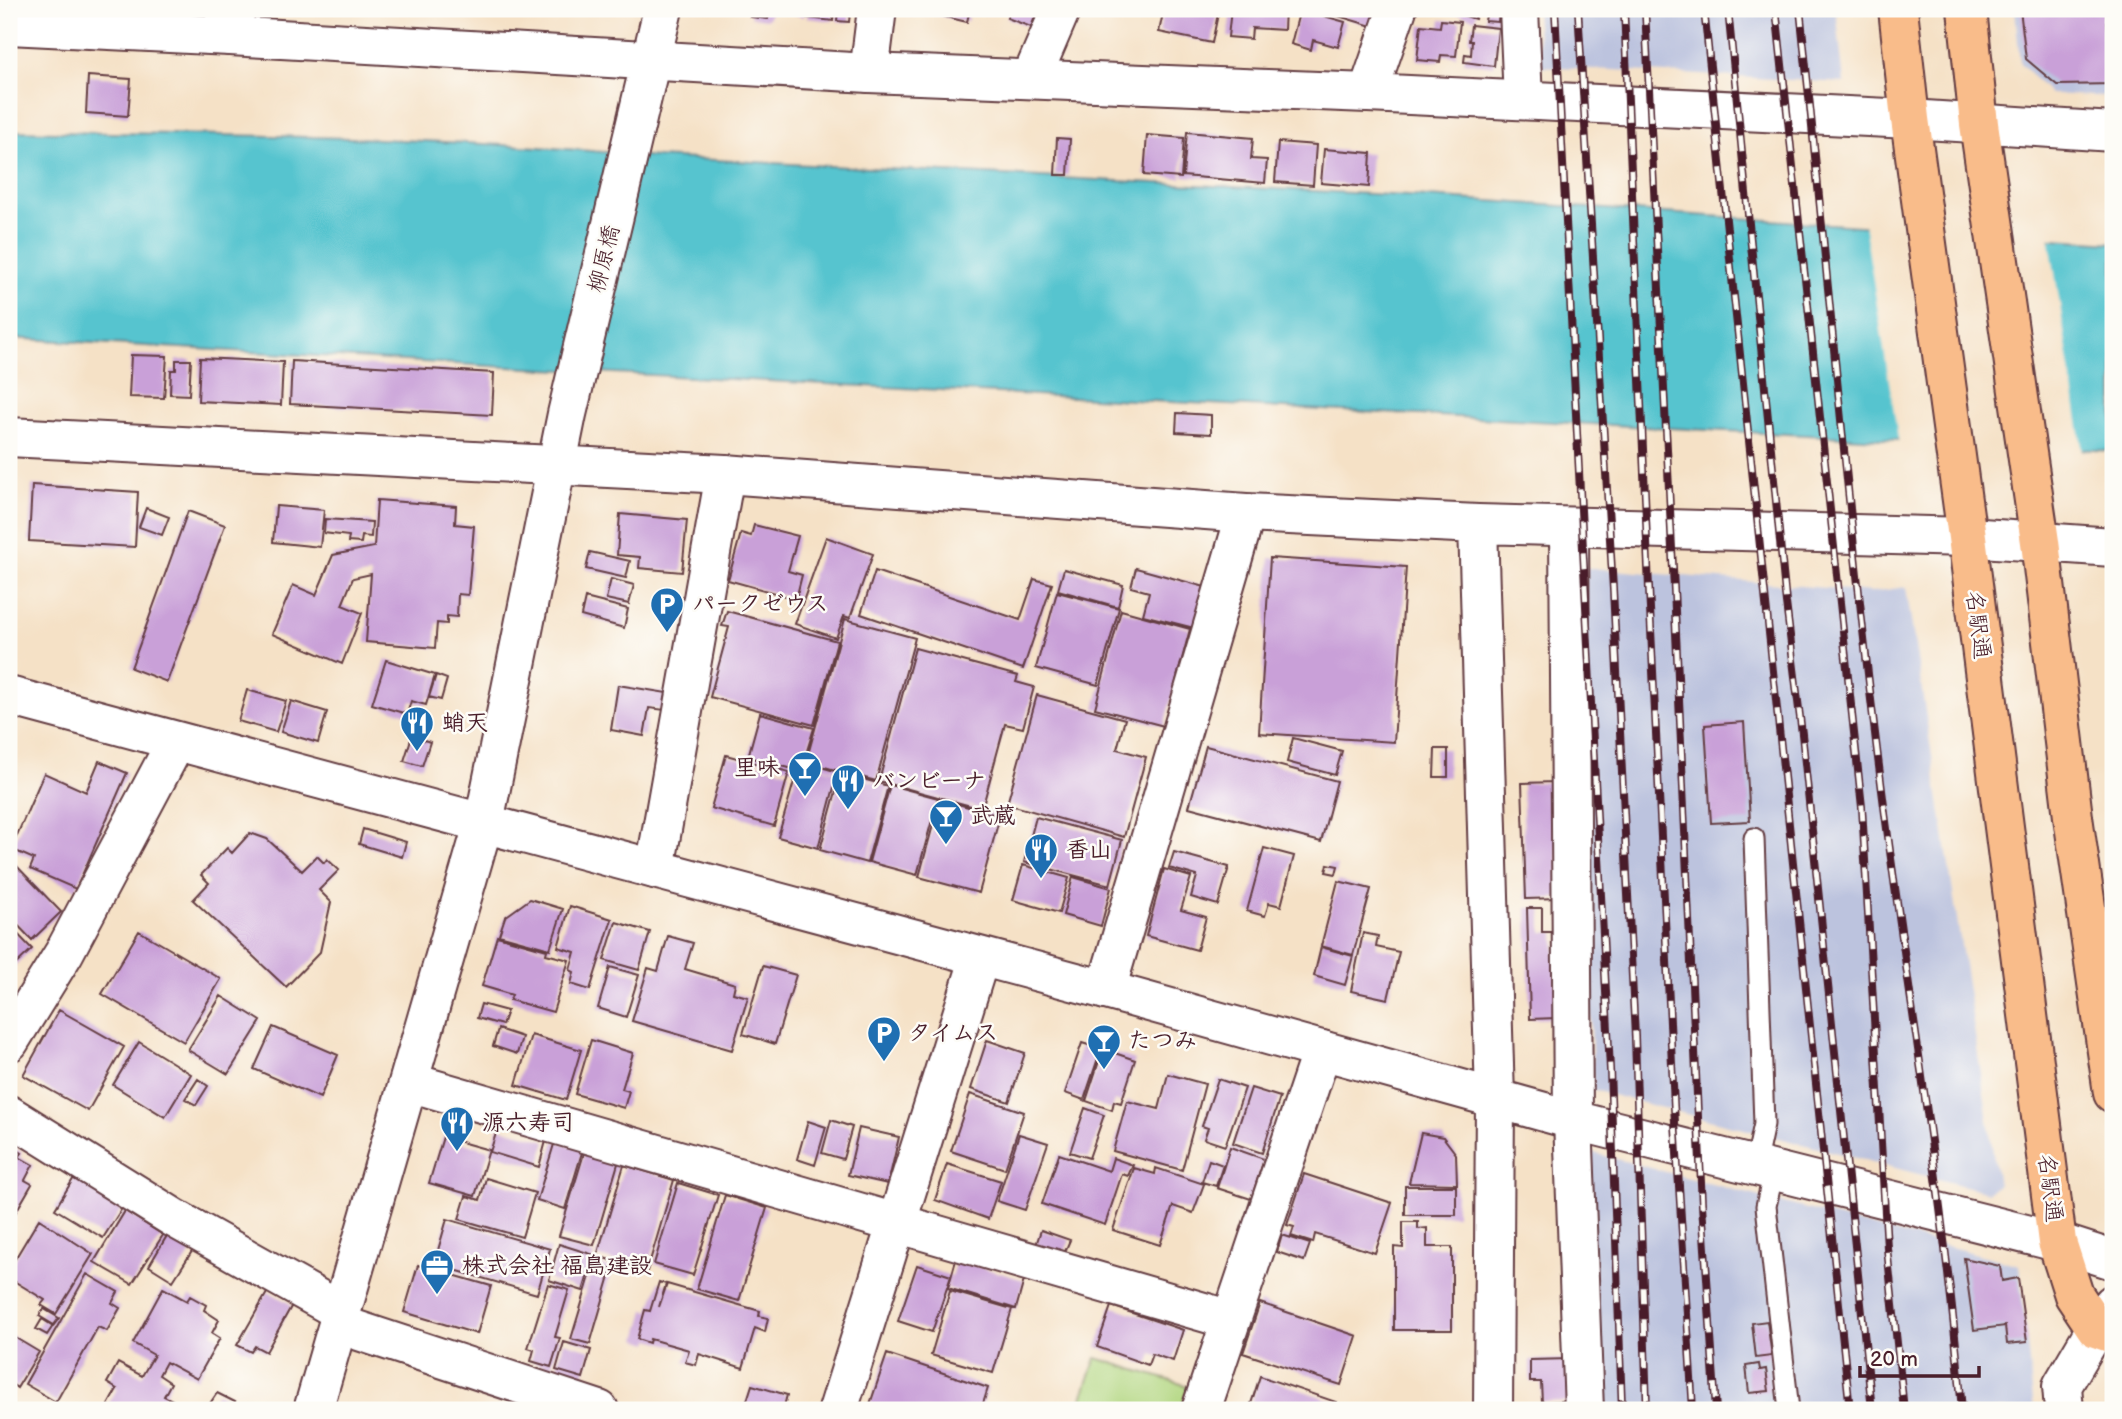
<svg xmlns="http://www.w3.org/2000/svg" width="2122" height="1419" font-family="'Balsamiq Sans','Klee One',sans-serif">
  <style>
    .industrial { fill: #bcc3de }
    .green { fill: #b0d57e; stroke: #7d7a54; stroke-width: 2 }
    .water { fill: #57c4cf; stroke: #50727d; stroke-width: 2 }
    .pier { fill: #f5e1c6 }
    .building { fill: #c9a0d8 }
    .lines { fill: none; stroke-linecap: round; stroke-linejoin: round }
    .service-casing { stroke: #643c42; stroke-width: 23 }
    .minor-casing { stroke: #643c42; stroke-width: 42 }
    .tertiary-casing { stroke: #643c42; stroke-width: 42 }
    .primary-casing { stroke: #643c42; stroke-width: 42 }
    .service { stroke: #fff; stroke-width: 19 }
    .minor { stroke: #fff; stroke-width: 38 }
    .tertiary { stroke: #fff; stroke-width: 38 }
    .primary { stroke: #f9bc8a; stroke-width: 38 }
    .rail-casing { stroke: #4a1f2b; stroke-width: 8 }
    .rail { stroke: #fdfcf7; stroke-width: 5; stroke-dasharray: 16; stroke-linecap: butt }
    .labels { text-anchor: middle; dominant-baseline: central; stroke-width: 5; stroke-linejoin: round; paint-order: stroke }
    .street-label { font-size: 23px; fill: #4a1f2b; stroke: #fdfcf7 }
    .poi-label { font-size: 23px; font-weight: bold; fill: #4a1f2b; stroke: #fdfcf7; text-anchor: start }
  </style>
  <rect width="100%" height="100%" fill="#fdfcf7"/>
  <filter id="ink" filterUnits="userSpaceOnUse"><feTurbulence type="fractalNoise" baseFrequency=".0143" numOctaves="2"/><feDisplacementMap in="SourceGraphic" scale="14" xChannelSelector="R" yChannelSelector="G"/><feConvolveMatrix kernelMatrix="1 2 1 2 8 2 1 2 1" color-interpolation-filters="sRGB"/></filter>
  <filter id="wash" filterUnits="userSpaceOnUse"><feTurbulence type="fractalNoise" baseFrequency=".00686" numOctaves="4" result="noise"/><feDisplacementMap in="SourceGraphic" scale="28" xChannelSelector="R" yChannelSelector="G"/><feGaussianBlur stdDeviation="1.57" result="paint"/><feColorMatrix in="noise" values="0 0 0 0 0 0 0 0 0 0 0 0 0 0 0 0 0 1.4 0 .05"/><feComposite in="paint" operator="in"/></filter>
  <g filter="url(#wash)">
    <rect width="100%" height="100%" fill="#f5e1c6"/>
    <path class="industrial" d="M1536,9H1836L1844,83L1540,66Z
      M2015,9H2113V97L2050,94L2020,63Z
      M1578,567L1872,592L1906,587L1998,1185L1988,1192L1593,1090Z
      M1586,1151L2019,1265L2034,1410H1592Z"/>
    <path class="green" d="M1096,1358L1188,1386L1181,1410H1078Z"/>
    <path class="water" d="M9,131C224,136 442,135 656,157L1428,197L2113,243V451L613,373L9,338Z"/>
    <path class="pier" d="M1864,223L2049,235L2083,453L1899,444Z"/>
    <g id="blocks">
      <path class="building" d="M752,9H771L768,19L750,17Z
        M778,9H804L803,17Z
        M809,9H834L833,21L807,18Z
        M838,9H862V14L850,13L849,22L837,21Z
        M930,9H970L967,22L929,13Z
        M1011,9H1038L1031,27L1007,18Z
        M1170,9H1219L1212,43L1159,32L1163,13L1169,14Z
        M1231,9H1285L1284,30L1252,28L1251,39L1228,37Z
        M1300,9L1345,22L1338,47L1313,40L1311,50L1291,44Z
        M1315,9H1380L1375,27Z
        M1443,9H1478L1475,19Z
        M1487,9H1499L1498,22L1485,21Z
        M2020,9H2106L2113,84L2057,85L2026,59Z
        M2108,9H2113V37H2112Z
        M1441,20L1460,22L1456,56L1441,55L1440,62L1417,60L1421,25L1440,27Z
        M1471,25L1498,28L1494,66L1464,62L1465,54L1471,55L1472,41H1469Z
        M88,76L131,79L128,116L86,113Z
        M1187,132L1253,138L1251,159L1267,160L1265,183L1183,176Z
        M1147,135L1184,138L1181,178L1144,175Z
        M1057,138L1070,139L1068,175H1055Z
        M1278,142L1316,145L1313,185L1275,182Z
        M1324,149L1371,153L1369,187L1321,183Z
        M131,355L167,356L164,398L129,397Z
        M200,358L283,362L281,405L198,401Z
        M176,360H191L189,395L170,394L171,370H176Z
        M292,361L494,373L492,415L290,404Z
        M1177,413L1211,415V434L1176,432Z
        M32,485L138,492L135,547L29,541Z
        M377,500L456,506L455,524L474,526L468,595L458,594L457,617L447,616V624L437,623L435,648L366,642L371,574L353,578L342,605L362,613L342,664L272,634L293,585L316,595L333,555L374,547Z
        M276,506L324,510L320,547L273,542Z
        M146,508L169,517L162,535L139,527Z
        M188,511L225,525L167,682L131,668Z
        M620,514L687,520L682,572L639,568L640,557L617,555Z
        M325,519L372,522L371,537L362,536L361,543L348,542L349,536L324,533Z
        M754,525L798,536L788,571L802,575L796,599L728,580L741,533L751,536Z
        M826,537L873,554L850,618L844,616L836,638L795,624Z
        M590,552L630,561L626,578L586,569Z
        M1270,558L1406,567L1394,742L1259,733Z
        M1136,568L1205,587L1194,628L1143,615L1149,592L1131,587Z
        M1064,569L1123,585L1118,607L1058,590Z
        M875,571L1020,620L1034,579L1052,584L1023,669L861,614Z
        M611,579L634,585L629,604L606,599Z
        M1057,592L1119,608L1098,685L1036,668Z
        M585,598L628,609L624,628L581,616Z
        M1121,610L1190,629L1164,726L1095,708Z
        M727,611L837,641L814,725L710,697L729,627L722,626Z
        M845,619L915,638L876,781L806,762Z
        M915,648L1018,676L1016,682L1034,687L1023,728L1005,724L982,809L879,781Z
        M386,660L435,675L426,705L411,701L407,714L372,704Z
        M436,675L447,679L441,700L429,697Z
        M618,685L667,693L665,710L649,708L644,736L611,730Z
        M247,690L286,701L276,732L238,721Z
        M1037,695L1125,719L1117,749L1146,757L1124,837L1007,804Z
        M291,701L327,712L318,743L281,732Z
        M760,713L814,728L805,757L798,754L793,769L748,757Z
        M1744,722L1750,821L1711,823L1705,725Z
        M412,736L430,742L422,766L404,761Z
        M1293,738L1342,751L1335,775L1287,762Z
        M1206,746L1337,781L1321,842L1189,807Z
        M1435,749H1448V777H1434Z
        M726,755L789,772L774,826L711,808Z
        M99,761L127,773L76,889L30,869L34,859L11,849L44,773L86,792Z
        M800,761L838,772L818,848L778,837Z
        M841,773L888,786L867,863L820,850Z
        M1555,782L1559,898L1526,899L1522,783Z
        M890,785L938,798L917,875L869,862Z
        M940,799L1000,816L979,893L919,877Z
        M1036,817L1122,840L1110,885L1024,862Z
        M363,829L406,842L402,857L359,844Z
        M250,833L267,839L302,871L317,856L324,863L327,859L339,870L319,890L331,902L320,952L286,987L193,900L209,883L201,875L227,848L232,853Z
        M1264,848L1294,856L1281,906L1269,903L1265,916L1247,911Z
        M1174,852L1229,867L1218,905L1191,897L1197,876L1169,868Z
        M9,858L61,912L32,940L9,916Z
        M1328,864L1338,866L1336,874L1326,872Z
        M1023,865L1069,878L1059,913L1013,900Z
        M1164,869L1191,877L1181,910L1206,917L1197,950L1146,936Z
        M1073,877L1111,888L1101,926L1063,915Z
        M1338,881L1371,889L1353,955L1321,946Z
        M530,899L563,909L550,949L499,935L505,917Z
        M570,906L612,919L590,990L571,984L574,972L570,970L575,952L558,947Z
        M1527,908H1542V932H1555L1557,1018L1530,1019Z
        M616,922L650,932L639,970L604,960Z
        M9,925L32,949L9,971Z
        M139,931L221,979L184,1042L102,994Z
        M1363,933L1378,936L1376,947L1399,952L1388,999L1351,991Z
        M497,936L547,950L546,954L569,960L553,1012L510,1000L512,995L482,986Z
        M668,936L693,943L685,969L735,984L733,993L748,997L732,1050L632,1021L648,968L658,971Z
        M1321,947L1353,956L1345,985L1314,976Z
        M763,966L796,975L775,1044L743,1034Z
        M610,967L639,975L626,1017L598,1008Z
        M221,996L261,1021L228,1074L188,1050Z
        M481,1004L507,1011L502,1025L477,1018Z
        M59,1010L124,1047L88,1111L23,1075Z
        M273,1027L338,1055L320,1098L254,1069Z
        M498,1029L522,1037L517,1054L493,1046Z
        M531,1035L581,1050L566,1100L516,1085Z
        M591,1040L633,1053L622,1089L629,1091L624,1108L575,1094Z
        M987,1040L1025,1053L1009,1102L971,1089Z
        M139,1042L191,1074L165,1117L113,1085Z
        M1082,1043L1101,1049L1084,1100L1065,1093Z
        M1103,1049L1135,1060L1121,1103L1114,1101L1112,1110L1086,1101Z
        M1168,1074L1205,1084L1182,1170L1113,1151L1127,1101L1159,1109Z
        M198,1079L208,1086L196,1105L185,1099Z
        M1218,1079L1245,1088L1225,1146L1204,1139L1208,1128L1202,1126Z
        M1251,1088L1280,1097L1262,1153L1233,1143Z
        M970,1094L1024,1112L1005,1169L951,1151Z
        M1085,1108L1104,1115L1089,1158L1070,1152Z
        M831,1120L852,1127L843,1159L822,1153Z
        M808,1121L826,1127L815,1165L797,1159Z
        M498,1127L546,1141L539,1167L490,1152Z
        M859,1128L899,1137L888,1184L848,1175Z
        M1421,1133L1443,1137L1456,1154L1457,1184L1409,1183Z
        M1019,1134L1048,1143L1025,1210L997,1201Z
        M443,1137L489,1150L475,1196L429,1183Z
        M555,1141L583,1149L565,1209L537,1200Z
        M9,1144L22,1153L19,1157L33,1165L25,1180L32,1184L14,1215L9,1212Z
        M1230,1147L1264,1159L1251,1199L1217,1188Z
        M585,1150L619,1160L594,1245L559,1236Z
        M1059,1154L1109,1171L1113,1158L1133,1165L1128,1176L1122,1174L1105,1225L1042,1204Z
        M1209,1160L1223,1165L1216,1186L1202,1182Z
        M947,1164L1001,1181L988,1219L935,1200Z
        M624,1165L674,1180L647,1271L597,1256Z
        M1134,1168L1155,1174L1156,1168L1204,1184L1193,1213L1173,1206L1160,1245L1113,1230Z
        M1304,1174L1392,1203L1375,1253L1315,1234L1313,1243L1291,1236L1294,1227L1287,1225Z
        M75,1176L124,1205L103,1238L55,1209Z
        M486,1178L535,1193L522,1237L459,1219L466,1196L480,1200Z
        M678,1183L718,1195L693,1275L654,1264Z
        M1405,1186H1456V1215H1405Z
        M725,1195L767,1208L739,1301L697,1289Z
        M125,1211L163,1235L132,1284L94,1262Z
        M39,1219L93,1254L56,1314L41,1305L45,1300L9,1278V1269Z
        M447,1219L550,1249L537,1294L434,1264Z
        M1403,1222H1418V1229L1427,1228V1247H1452V1330H1394V1247L1403,1248Z
        M171,1229L196,1245L173,1281L149,1266Z
        M1041,1230L1070,1240L1064,1254L1036,1245Z
        M1282,1235L1310,1244L1304,1261L1277,1252Z
        M559,1244L594,1255L583,1291L549,1280Z
        M1964,1258L2000,1266L2002,1281L2018,1278L2027,1342L2007,1344L2005,1326L1974,1330Z
        M956,1260L1024,1280L1016,1309L948,1288Z
        M594,1263L612,1269L590,1344L571,1339Z
        M418,1265L491,1286L477,1334L404,1312Z
        M917,1265L951,1276L932,1332L898,1321Z
        M87,1274L118,1292L112,1303L120,1308L107,1331L98,1327L56,1402L25,1384Z
        M659,1282L666,1284L659,1307L667,1284L760,1311L759,1316L768,1318L765,1332L755,1328L743,1368L699,1354L696,1365L685,1362L689,1350L650,1339L649,1343L637,1339L645,1310L650,1311Z
        M548,1284L569,1290L555,1337L560,1338L551,1367L531,1361L534,1350L528,1348Z
        M163,1288L187,1301L190,1296L206,1305L204,1310L219,1320L212,1333L220,1338L197,1379L166,1362L159,1375L171,1383L164,1396L172,1400L166,1410H117L108,1405L117,1389L107,1383L118,1363L142,1376L154,1355L133,1343Z
        M268,1291L292,1305L266,1352L255,1346L251,1352L237,1345Z
        M950,1291L1012,1309L993,1373L931,1355Z
        M1260,1303L1357,1336L1341,1385L1243,1353Z
        M1111,1306L1183,1330L1173,1361L1152,1354L1148,1365L1097,1347Z
        M44,1309L59,1318L54,1325L39,1316Z
        M42,1319L53,1326L47,1335L36,1329Z
        M1767,1321L1772,1356L1756,1358L1752,1323Z
        M9,1334L39,1352L17,1388L9,1382Z
        M564,1342L591,1350L583,1378L556,1370Z
        M887,1354L988,1388L981,1410H868Z
        M1571,1359L1572,1401L1542,1402L1541,1382H1530V1360Z
        M1759,1364L1760,1370L1766,1369L1769,1391L1749,1393L1746,1366Z
        M1260,1376L1336,1402L1333,1410H1249Z
        M752,1385L787,1395L783,1410H744Z
        M217,1393L235,1402L230,1410H218L209,1405Z"/>
    </g>
  </g>
  <g filter="url(#ink)">
    <use href="#blocks" fill-opacity="0" stroke="#643c42" stroke-width="2"/>
    <g class="lines">
      <g class="service-casing">
        <path id="service" d="M1754,838L1764,1124L1755,1166
          M1774,1171L1766,1206L1789,1410"/>
      </g>
      <g class="minor-casing">
        <path id="minor" d="M1519,9L1523,100
          M230,36L236,9
          M869,73L877,9
          M1031,79L1061,9
          M1368,93L1397,9
          M1569,527L1573,1120L1584,1410
          M655,869L725,474
          M1106,990L1246,513
          M9,1042L64,953L176,742
          M409,1082L1231,1320
          M9,1115L174,1218L342,1312
          M338,1324L599,1410
          M838,1410L980,957
          M1201,1410L1322,1050"/>
      </g>
      <g class="tertiary-casing">
        <path id="tertiary" d="M9,25L230,36L869,73L1368,93L1910,119L2113,132
          M9,437L725,474L1246,513L1478,524L1967,537L2113,547
          M1478,524L1495,1098L1493,1410
          M9,696L1106,990L1573,1120L2057,1242L2113,1260
          M313,1410L484,822L567,414L663,9
          M2064,1410L2062,1386L2096,1328L2113,1304"/>
      </g>
      <g class="primary-casing">
        <path id="primary" d="M1898,9L1910,119L1967,537L2057,1242L2074,1295L2096,1328L2113,1334
          M1967,9L1979,124L2040,542L2073,817L2113,1093"/>
      </g>
      <use href="#service" class="service"/>
      <use href="#minor" class="minor"/>
      <use href="#tertiary" class="tertiary"/>
      <use href="#primary" class="primary"/>
      <g class="rail-casing">
        <path id="rail" d="M1555,9L1610,1069L1622,1410
          M1578,9L1613,589L1635,1037L1647,1410
          M1624,9L1649,588L1674,1106L1693,1410
          M1645,9L1674,589L1702,1205L1716,1410
          M1704,9L1850,1410
          M1728,9L1786,603L1802,734L1872,1410
          M1776,9L1862,807L1887,1248L1904,1410
          M1800,9C1828,274 1850,541 1884,806C1910,1007 1945,1208 1962,1410"/>
      </g>
      <use href="#rail" class="rail"/>
    </g>
  </g>
  <defs>
    <g id="parking-pin" transform="scale(1.75)"><path d="M0 17L-7.5 6A9.5 9.5 0 1 1 7.5 6Z" fill="#1f6fb2" stroke="#fdfcf7"/><path d="M-3.5-5.5H1a3.5 3.5 0 0 1 0 7H-1V5.5H-3.5ZM-1-3.4V-.6H.8a1.4 1.4 0 0 0 0-2.8Z" fill="#fff"/></g>
    <g id="restaurant-pin" transform="scale(1.75)"><path d="M0 17L-7.5 6A9.5 9.5 0 1 1 7.5 6Z" fill="#1f6fb2" stroke="#fdfcf7"/><path d="M-5-6h1v4h1v-4h1v4h1v-4h1v5L-1.5 .5V6h-2V.5L-5-1ZM5-6V6H3V1.5H1.5Q1.5-4 5-6Z" fill="#fff"/></g>
    <g id="bar-pin" transform="scale(1.75)"><path d="M0 17L-7.5 6A9.5 9.5 0 1 1 7.5 6Z" fill="#1f6fb2" stroke="#fdfcf7"/><path d="M-6-5H6L.8 .8V4.5H3.5V6h-7V4.5H-.8V.8Z" fill="#fff"/></g>
    <g id="office-pin" transform="scale(1.75)"><path d="M0 17L-7.5 6A9.5 9.5 0 1 1 7.5 6Z" fill="#1f6fb2" stroke="#fdfcf7"/><path d="M-6-3h4V-5.5h4V-3h4V5H-6ZM-1-4.5V-3h2v-1.5ZM-6 0V1H6V0Z" fill="#fff"/></g>
  </defs>
  <g fill-rule="evenodd">
    <use href="#parking-pin" x="667" y="604"/>
    <use href="#restaurant-pin" x="417" y="723"/>
    <use href="#bar-pin" x="805" y="768"/>
    <use href="#restaurant-pin" x="848" y="781"/>
    <use href="#bar-pin" x="946" y="816"/>
    <use href="#restaurant-pin" x="1041" y="850"/>
    <use href="#parking-pin" x="884" y="1033"/>
    <use href="#bar-pin" x="1104" y="1041"/>
    <use href="#restaurant-pin" x="457" y="1123"/>
    <use href="#office-pin" x="437" y="1266"/>
  </g>
  <g class="labels">
    <g class="street-label">
      <text transform="translate(604 259) rotate(-76)">柳原橋</text>
      <text transform="translate(1978 625) rotate(83)">名駅通</text>
      <text transform="translate(2050 1188) rotate(83)">名駅通</text>
    </g>
    <g class="poi-label">
      <text x="692" y="604">パークゼウス</text>
      <text x="442" y="723">蛸天</text>
      <text x="780" y="768" text-anchor="end">里味</text>
      <text x="872" y="781">バンビーナ</text>
      <text x="970" y="816">武蔵</text>
      <text x="1066" y="850">香山</text>
      <text x="908" y="1033">タイムス</text>
      <text x="1128" y="1041">たつみ</text>
      <text x="482" y="1123">源六寿司</text>
      <text x="462" y="1266">株式会社 福島建設</text>
    </g>
  </g>
  <rect width="2122" height="1419" fill="none" stroke="#fdfcf7" stroke-width="35"/>
  <path d="M1860 1366v10h119v-10" fill="none" stroke="#4a1f2b" stroke-width="3.5"/>
  <text x="1870" y="1366" font-size="21" fill="#4a1f2b" stroke="#fdfcf7" stroke-width="5" paint-order="stroke">20 m</text>
</svg>
